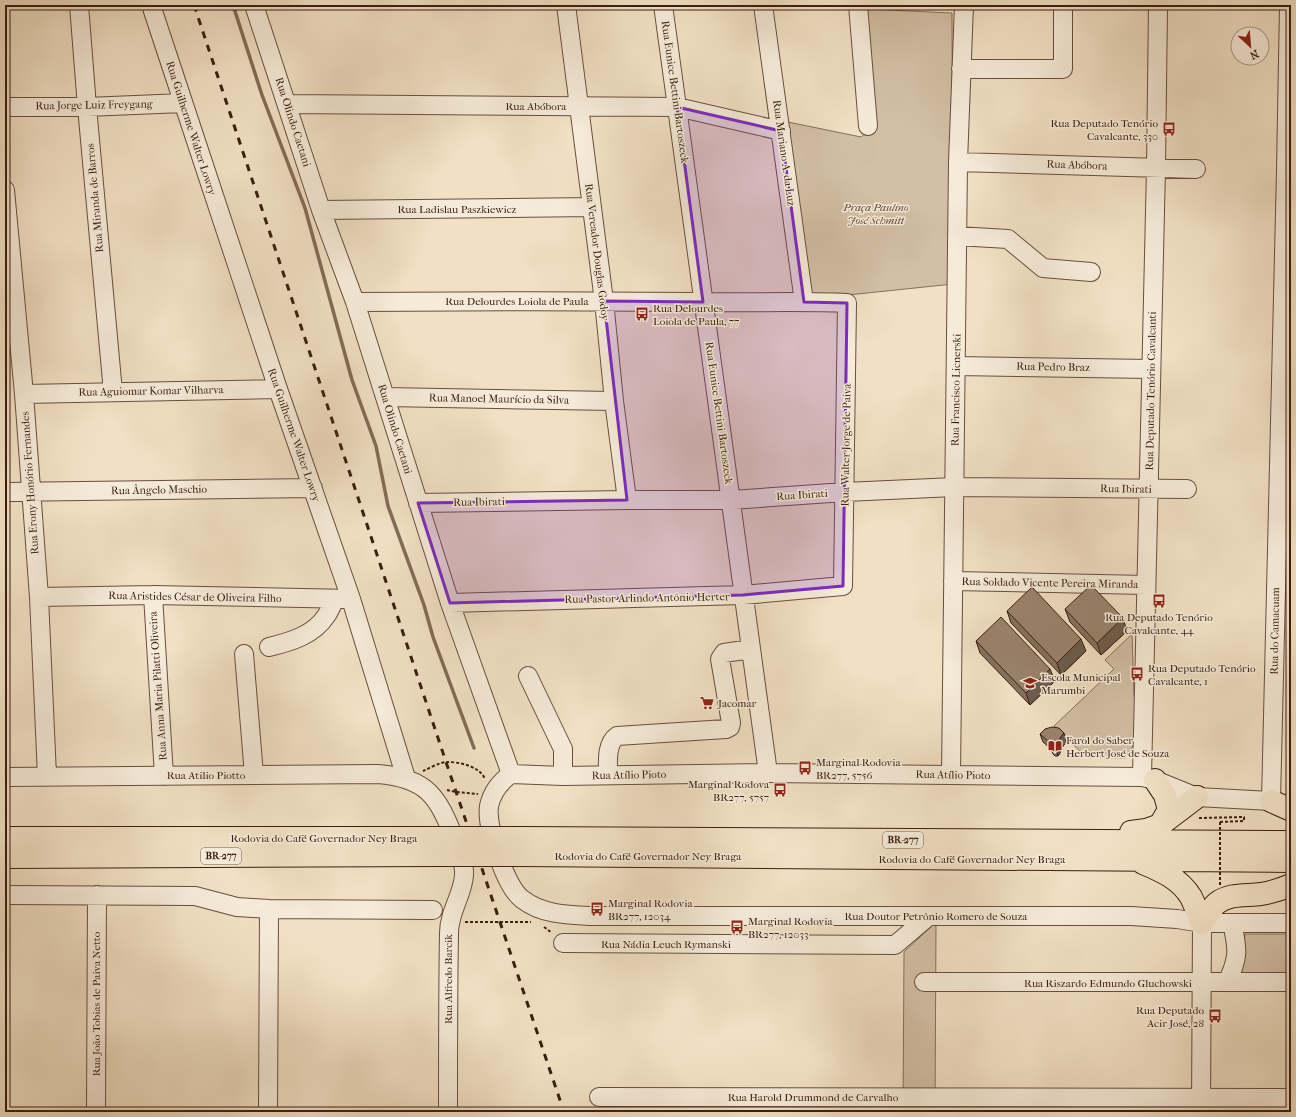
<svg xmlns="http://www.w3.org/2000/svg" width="1296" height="1117" font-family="'IM FELL French Canon',serif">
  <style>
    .green { fill: #d2bfa5; stroke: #866e5a }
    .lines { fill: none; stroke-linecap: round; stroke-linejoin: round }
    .stream { stroke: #836b57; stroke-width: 3.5 }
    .minor-casing { stroke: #684e3d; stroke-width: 20 }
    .highway-casing { stroke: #3a1e10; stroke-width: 24 }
    .path { stroke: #3a1e10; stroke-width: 2; stroke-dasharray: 3 2; stroke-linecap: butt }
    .minor { stroke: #f6ebd9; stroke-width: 18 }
    .highway { stroke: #f1e0c4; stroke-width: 22 }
    .rail { stroke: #3a1e10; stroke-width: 3; stroke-dasharray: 7 7; stroke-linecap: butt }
    .highway-bridge-casing { stroke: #3a1e10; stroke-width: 24; stroke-linecap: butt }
    .path-bridge { stroke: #3a1e10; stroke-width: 2; stroke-dasharray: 3 2; stroke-linecap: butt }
    .highway-bridge { stroke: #f1e0c4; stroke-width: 22 }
    .wall { fill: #84715f; stroke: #3a1e10 }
    .shaded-wall { fill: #6b5c4d; stroke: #3a1e10 }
    .building { fill: #99836e; stroke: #3a1e10 }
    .marked { fill: #7b2cbf; fill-opacity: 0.2; stroke: #7b2cbf; stroke-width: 3; stroke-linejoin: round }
    .labels { text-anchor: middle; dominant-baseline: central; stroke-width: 3; stroke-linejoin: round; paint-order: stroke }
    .shield { fill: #f6ebd9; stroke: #725c4c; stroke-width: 1 }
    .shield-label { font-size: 10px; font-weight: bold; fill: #3a1e10 }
    .street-label { font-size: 11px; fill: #3a1e10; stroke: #f6ebd9 }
    .poi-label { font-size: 11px; fill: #3a1e10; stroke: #f6ebd9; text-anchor: start }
    .park-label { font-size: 11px; font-style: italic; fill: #604635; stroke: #f6ebd9 }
  </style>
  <rect width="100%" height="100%" fill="#f1e0c4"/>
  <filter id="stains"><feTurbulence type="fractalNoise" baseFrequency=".005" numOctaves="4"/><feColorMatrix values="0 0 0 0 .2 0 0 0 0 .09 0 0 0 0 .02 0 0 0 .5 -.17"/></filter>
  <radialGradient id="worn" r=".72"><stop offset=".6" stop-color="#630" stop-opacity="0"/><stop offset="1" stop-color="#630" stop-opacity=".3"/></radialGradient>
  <path class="green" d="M866,9L952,13L953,284L848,295L809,297L783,121L861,137L874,125Z
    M1132,634L1134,696L1137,699V740L1125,758L1086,757L1054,726L1114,669L1105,660Z
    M936,922L935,1112H903L904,952Z
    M1245,934H1291V974H1241Z"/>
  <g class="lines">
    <path class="stream" d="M233,5L262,95L305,208L352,380L376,446L388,506L424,605L433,637L474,748"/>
    <g class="minor-casing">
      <path id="minor" d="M79,5L87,107L113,392
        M151,5L278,389L351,599L406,778
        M254,5L321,210L355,302L450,603L511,774
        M566,5L604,301L614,401L627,500
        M663,5L768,773
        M763,5L804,302
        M858,5L868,126
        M961,69H1063V5
        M288,104L677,107L781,131
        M5,107H87L183,103
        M958,162L1196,169
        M5,190L24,394L39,597L47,776
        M321,210L592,207
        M957,236L1008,239L1043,268L1091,272
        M355,302C471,301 587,301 703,302C751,303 799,301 847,303L843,586L743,595L450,603
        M956,366L1151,369
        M24,394L278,389
        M385,397L614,401
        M5,492L313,488
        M418,503L627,500H731L845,492L954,487L1187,489
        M953,581L1146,585
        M153,595L164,776
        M39,597L153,595L351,599
        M269,647C290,642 314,635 326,616C330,611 332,604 335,599
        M244,654L254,775
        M528,676L563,749V776
        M511,774L563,776L768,773L1142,777L1155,780L1197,797L1271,801L1286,171L1289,5
        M511,774C500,782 492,792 489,806C486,827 505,886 522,899C541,914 566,915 590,916H1131L1177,919L1202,923H1291
        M608,775C608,762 606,744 617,736L726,729L730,727L731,723L720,659L724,653L751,649
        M951,775L958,162L964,5
        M5,777L378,774C428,778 438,797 455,840C459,851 465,863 464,875C463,895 449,911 449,933C448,992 448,1052 448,1112
        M1142,777L1156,168L1158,5
        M5,895L195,896L237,907L269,909L433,910
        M563,943L895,945L929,916
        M924,982H1291
        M1227,982C1239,958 1238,949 1232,923
        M599,1097L1291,1098
        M96,1112L97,895
        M268,1112L269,909
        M1201,1112L1202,923"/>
    </g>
    <g class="highway-casing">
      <path id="highway" d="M1155,780L1165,795L1169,810L1160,825
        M1271,801L1289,809H1291
        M1131,832L1146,830L1160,825L1197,797
        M5,838H433
        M516,838L1291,842
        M520,855L1291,861
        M5,857L437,855
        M1143,863C1162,871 1180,879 1191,897C1195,905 1198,915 1202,923
        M1202,923C1207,917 1211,908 1217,903C1230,893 1246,896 1261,894C1272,892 1282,889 1291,885"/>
    </g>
    <path class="path" d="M423,771C430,768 440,762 447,762C460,762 479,766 485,779
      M447,790L456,792L478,794
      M1199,818L1244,817V821L1220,822
      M465,922H531
      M544,927L552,933"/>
    <use href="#minor" class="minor"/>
    <use href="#highway" class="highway"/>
    <path class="rail" d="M194,5L446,762L564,1112"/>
    <g class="highway-bridge-casing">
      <path id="highway-bridge" d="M433,838H516
        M437,855H520"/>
    </g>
    <path class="path-bridge" d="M1220,885V822"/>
    <use href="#highway-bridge" class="highway-bridge"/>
  </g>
  <path class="wall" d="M1065,609L1127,631L1101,655L1070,622Z
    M1007,611L1086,651L1061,675L1011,623Z
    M976,641L1055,681L1030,705L980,653Z
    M1040,734L1067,741L1060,750V753L1058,756H1055L1053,754L1051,749L1043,742Z"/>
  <path class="shaded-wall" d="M1123,618L1127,631L1101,655L1097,643Z
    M1081,639L1086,651L1061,675L1057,663Z
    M1050,669L1055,681L1030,705L1026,693Z
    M1064,733L1067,741L1060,750V753L1058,756L1055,747L1057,742Z"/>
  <path class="building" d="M1091,585L1123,618L1097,643L1065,609Z
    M1032,587L1081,639L1057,663L1007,611Z
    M1001,617L1050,669L1026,693L976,641Z
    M1052,727L1059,728L1064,733L1057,742V745L1055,747L1052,748L1050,746L1049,742L1040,734L1045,729Z"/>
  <path class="marked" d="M677,107L781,131L804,302L847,303L843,586L743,595L450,603L418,503L627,500L604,301L703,302Z"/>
  <defs>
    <g id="bus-bare" transform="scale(1.08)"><path d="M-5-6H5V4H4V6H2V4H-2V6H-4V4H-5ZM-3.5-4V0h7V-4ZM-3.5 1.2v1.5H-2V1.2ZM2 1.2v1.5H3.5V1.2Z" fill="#8f2418" stroke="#f6ebd9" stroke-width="2.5" paint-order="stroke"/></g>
    <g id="school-bare" transform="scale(1.08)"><path d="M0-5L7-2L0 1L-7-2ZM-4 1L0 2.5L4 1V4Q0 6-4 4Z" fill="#8f2418" stroke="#f6ebd9" stroke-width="2.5" paint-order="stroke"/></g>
    <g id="supermarket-bare" transform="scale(1.08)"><path d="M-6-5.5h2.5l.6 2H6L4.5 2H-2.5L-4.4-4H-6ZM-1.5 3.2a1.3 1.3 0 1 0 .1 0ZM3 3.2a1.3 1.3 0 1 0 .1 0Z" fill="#8f2418" stroke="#f6ebd9" stroke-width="2.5" paint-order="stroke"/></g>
    <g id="library-bare" transform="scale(1.08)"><path d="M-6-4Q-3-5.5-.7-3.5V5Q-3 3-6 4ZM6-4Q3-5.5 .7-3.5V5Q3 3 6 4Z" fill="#8f2418" stroke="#f6ebd9" stroke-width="2.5" paint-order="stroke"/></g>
  </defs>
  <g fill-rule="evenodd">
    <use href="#bus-bare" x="1169" y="129"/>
    <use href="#bus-bare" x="642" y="314"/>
    <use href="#bus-bare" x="1159" y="601"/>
    <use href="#bus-bare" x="1137" y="674"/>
    <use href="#school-bare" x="1030" y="683"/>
    <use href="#supermarket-bare" x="707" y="703"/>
    <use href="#library-bare" x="1055" y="746"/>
    <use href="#bus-bare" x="805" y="768"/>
    <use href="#bus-bare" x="780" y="790"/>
    <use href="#bus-bare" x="597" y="909"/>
    <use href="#bus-bare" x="737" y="927"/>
    <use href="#bus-bare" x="1215" y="1016"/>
  </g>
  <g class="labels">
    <g class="shield">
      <rect x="883" y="832" width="40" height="16" rx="3"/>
      <rect x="201" y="848" width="40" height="16" rx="3"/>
    </g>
    <g class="shield-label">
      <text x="903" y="840">BR-277</text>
      <text x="221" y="856">BR-277</text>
    </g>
    <g class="street-label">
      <text transform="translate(675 92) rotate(82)">Rua Eunice Bettini Bartoszeck</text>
      <text transform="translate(94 105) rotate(-1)">Rua Jorge Luiz Freygang</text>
      <text x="536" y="106">Rua Abóbora</text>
      <text transform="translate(293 122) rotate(72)">Rua Olindo Caetani</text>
      <text transform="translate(191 128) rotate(72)">Rua Guilherme Walter Lowry</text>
      <text transform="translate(784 153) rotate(82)">Rua Mariano A. da Luz</text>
      <text transform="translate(1077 165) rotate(2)">Rua Abóbora</text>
      <text transform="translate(95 198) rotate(-95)">Rua Miranda de Barros</text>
      <text x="457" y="209">Rua Ladislau Paszkiewicz</text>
      <text transform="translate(597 252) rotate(83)">Rua Vereador Douglas Godoy</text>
      <text x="517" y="301">Rua Delourdes Loiola de Paula</text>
      <text transform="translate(1053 367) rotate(1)">Rua Pedro Braz</text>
      <text transform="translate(956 390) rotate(-89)">Rua Francisco Licnerski</text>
      <text transform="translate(151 391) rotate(-1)">Rua Aguiomar Komar Vilharva</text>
      <text transform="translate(1151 391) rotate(-89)">Rua Deputado Tenório Cavalcanti</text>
      <text transform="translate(499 399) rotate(1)">Rua Manoel Maurício da Silva</text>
      <text transform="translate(719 413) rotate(82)">Rua Eunice Bettini Bartoszeck</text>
      <text transform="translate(395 429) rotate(73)">Rua Olindo Caetani</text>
      <text transform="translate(294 435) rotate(71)">Rua Guilherme Walter Lowry</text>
      <text transform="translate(846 445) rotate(-89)">Rua Walter Jorge de Paiva</text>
      <text transform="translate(30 483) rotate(-94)">Rua Erony Honório Fernandes</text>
      <text transform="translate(1126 489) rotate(1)">Rua Ibirati</text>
      <text transform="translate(159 490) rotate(-1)">Rua Ângelo Maschio</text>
      <text transform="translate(802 495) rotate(-4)">Rua Ibirati</text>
      <text transform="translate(479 502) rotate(-1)">Rua Ibirati</text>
      <text transform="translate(1050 583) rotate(1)">Rua Soldado Vicente Pereira Miranda</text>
      <text transform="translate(195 597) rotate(1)">Rua Aristides César de Oliveira Filho</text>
      <text transform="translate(647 598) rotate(-1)">Rua Pastor Arlindo Antônio Herter</text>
      <text transform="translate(1275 631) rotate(-89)">Rua do Camacuam</text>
      <text transform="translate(158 686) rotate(-94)">Rua Anna Maria Pilatti Oliveira</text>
      <text x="206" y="775">Rua Atilio Piotto</text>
      <text transform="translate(629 775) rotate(-1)">Rua Atílio Pioto</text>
      <text transform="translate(953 775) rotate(1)">Rua Atílio Pioto</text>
      <text x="324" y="838">Rodovia do Café Governador Ney Braga</text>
      <text x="648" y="856">Rodovia do Café Governador Ney Braga</text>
      <text x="972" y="859">Rodovia do Café Governador Ney Braga</text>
      <text x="936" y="916">Rua Doutor Petrônio Romero de Souza</text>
      <text x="666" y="944">Rua Nádia Leuch Rymanski</text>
      <text transform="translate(448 979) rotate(-90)">Rua Alfredo Barcik</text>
      <text x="1108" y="983">Rua Riszardo Edmundo Gluchowski</text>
      <text transform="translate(96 1004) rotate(-90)">Rua João Tobias de Paiva Netto</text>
      <text x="813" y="1097">Rua Harold Drummond de Carvalho</text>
    </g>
    <g class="poi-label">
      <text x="1158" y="123" text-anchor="end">Rua Deputado Tenório<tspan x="1158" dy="13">Cavalcante, 330</tspan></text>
      <text x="653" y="308">Rua Delourdes<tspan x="653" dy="13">Loiola de Paula, 77</tspan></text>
      <text x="1159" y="617" text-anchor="middle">Rua Deputado Tenório<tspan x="1159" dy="13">Cavalcante, 44</tspan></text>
      <text x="1148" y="668">Rua Deputado Tenório<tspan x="1148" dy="13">Cavalcante, 1</tspan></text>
      <text x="1041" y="677">Escola Municipal<tspan x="1041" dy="13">Marumbi</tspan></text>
      <text x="718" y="703">Jacomar</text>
      <text x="1066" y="740">Farol do Saber<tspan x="1066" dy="13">Herbert José de Souza</tspan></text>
      <text x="816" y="762">Marginal Rodovia<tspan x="816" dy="13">BR277, 5756</tspan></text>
      <text x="769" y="784" text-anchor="end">Marginal Rodova<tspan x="769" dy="13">BR277, 5757</tspan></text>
      <text x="608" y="903">Marginal Rodovia<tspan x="608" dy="13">BR277, 12034</tspan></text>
      <text x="748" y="921">Marginal Rodovia<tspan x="748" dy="13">BR277, 12033</tspan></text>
      <text x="1204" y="1010" text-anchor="end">Rua Deputado<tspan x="1204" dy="13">Acir José, 28</tspan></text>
    </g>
    <g class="park-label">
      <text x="876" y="207">Praça Paulino<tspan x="876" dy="13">José Schmitt</tspan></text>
    </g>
  </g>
  <rect width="1296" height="1117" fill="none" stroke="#f1e0c4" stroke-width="20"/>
  <rect x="6" y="6" width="1284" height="1105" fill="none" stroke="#3a1e10" stroke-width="2"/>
  <rect x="10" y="10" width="1276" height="1097" fill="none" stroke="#3a1e10"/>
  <g transform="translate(1250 46) rotate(154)"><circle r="19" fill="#f6ebd9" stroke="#ab9989"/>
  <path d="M0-3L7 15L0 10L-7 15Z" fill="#8f2418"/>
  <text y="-6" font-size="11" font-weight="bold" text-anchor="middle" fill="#3a1e10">N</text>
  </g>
  <rect width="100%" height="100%" filter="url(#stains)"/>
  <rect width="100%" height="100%" fill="url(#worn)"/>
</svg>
